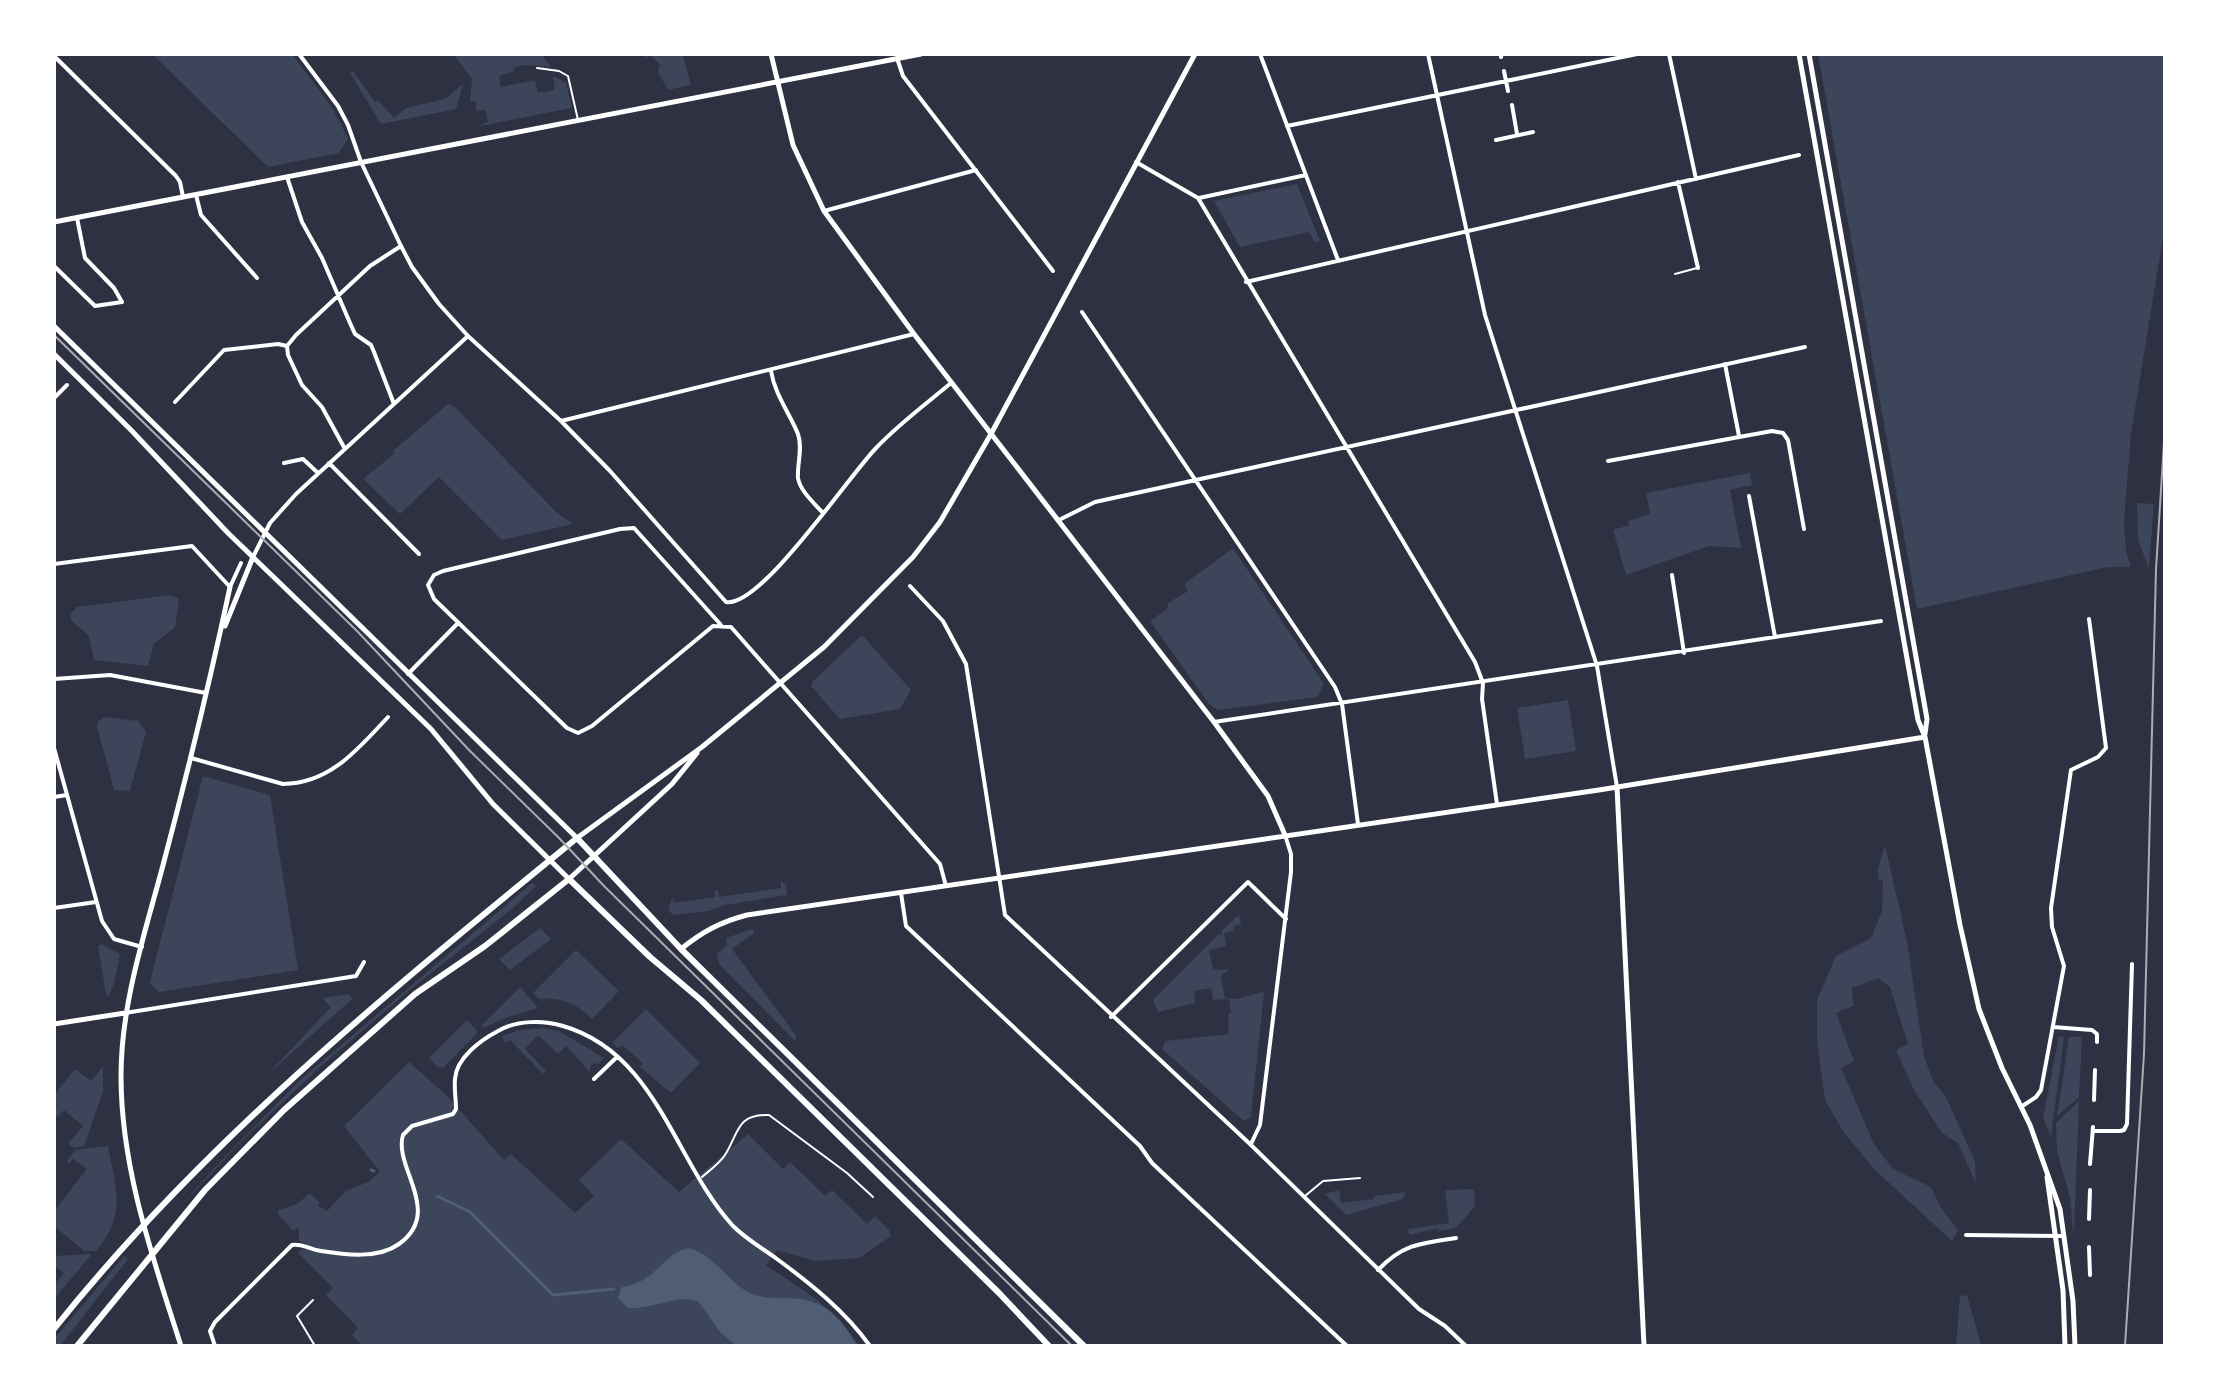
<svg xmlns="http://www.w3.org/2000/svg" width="2219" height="1400" font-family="'Exo 2',sans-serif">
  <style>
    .green { fill: #3c4559 }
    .water { fill: #4f5d75 }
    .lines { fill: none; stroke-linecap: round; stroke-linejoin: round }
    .stream { stroke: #4f5d75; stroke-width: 3 }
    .service { stroke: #fff; stroke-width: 2 }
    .minor { stroke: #fff; stroke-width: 4 }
    .tertiary { stroke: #fff; stroke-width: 5 }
    .secondary { stroke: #fff; stroke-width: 6 }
    .tram { stroke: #abadb3; stroke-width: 2 }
  </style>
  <rect width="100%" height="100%" fill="#2d3142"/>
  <path class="green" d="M152,54H292L331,106L348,138L339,153L268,167Z
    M453,54H541L551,67L525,65L514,67V71L499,76L501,87L535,80L538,93L555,90L553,76L566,83L572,108L475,127L488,122L486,110L477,111L475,101H470L472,79Z
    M643,54L683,56L691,85L668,90L658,72L660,64L650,55L647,58Z
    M1818,54H2165V225L2131,433L2124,521L2126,551L2131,567H2108L1917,609Z
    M353,71L375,102L378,100L394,118L406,108L445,99L463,84L456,109L381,124L350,73Z
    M1297,184L1320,241L1315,243L1309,232L1240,247L1214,201Z
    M448,404L456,408L556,512L573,524L502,540L439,477L400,514L363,479L394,454L393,451Z
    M1750,473L1752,485L1730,490L1741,548L1709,546L1626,575L1613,530L1629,525L1628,521L1650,514L1646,493Z
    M2137,503L2154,504L2149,569L2138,540Z
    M1233,548L1324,684L1317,697L1218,710L1209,704L1150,621L1167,609L1168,603L1188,591L1184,584Z
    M170,595L179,599L175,627L154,644L148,666L94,660L89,636L71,620L70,614L77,607Z
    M862,635L911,690L900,709L840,719L811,686L813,681Z
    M1568,700L1576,751L1525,759L1517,708Z
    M104,717L138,721L146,732L130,791L114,790L97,726L98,722Z
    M203,776L270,795L298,970L159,992L150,984L153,970Z
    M1885,845L1907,942L1924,1057L1934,1083L1945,1095L1975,1161L1976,1184L1958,1143L1942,1133L1914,1090L1896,1050L1908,1044L1890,987L1878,978L1852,988L1853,1006L1836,1013L1854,1061L1841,1068L1874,1144L1893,1169L1931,1187L1941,1208L1958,1230L1952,1241L1875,1170L1842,1130L1825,1100L1817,1040V1000L1836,956L1871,938L1882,911L1883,880L1878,879V869Z
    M781,881L786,885L787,895L725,905L709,911L673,915L668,910L672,898L674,903L715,897V890H718L719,897L781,888Z
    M532,883L536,885L535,887L512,909L411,989L320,1067L239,1144L168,1220L219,1163L301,1079Z
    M1239,915L1241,925L1234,926V931L1224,933L1226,946L1209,950L1213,970L1230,969L1221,976L1225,998L1235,999L1264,992L1251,1117L1244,1121L1162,1049L1165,1041L1229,1034L1228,1015L1231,1012L1229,999L1213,1000L1211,988L1194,991L1195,1003L1158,1012L1153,1000L1218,935L1223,934L1221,931Z
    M540,928L551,939L510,970L499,959Z
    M753,929L754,933L732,949L797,1037L794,1040L719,964L717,953L727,946L726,938Z
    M102,944L120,954L114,984L108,997L106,995L98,946Z
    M576,950L619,991L592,1019C578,1004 559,996 539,999L533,993Z
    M520,987L538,1008L508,1017L483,1028L481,1026Z
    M349,994L352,999L267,1075L331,1007L322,998Z
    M646,1009L700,1063L671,1093L640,1067L643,1063L622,1045L619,1048L612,1043Z
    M467,1020L478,1032L444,1067L438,1068L429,1058Z
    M543,1028L559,1031L604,1058L597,1065L594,1063L590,1067V1072L566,1046L558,1054L538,1035L525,1049L546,1071L543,1074L510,1040L505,1043L502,1036L519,1030Z
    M2059,1036L2064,1037L2051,1137L2043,1118Z
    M2069,1037H2082L2079,1097L2057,1116Z
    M409,1062L446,1095L504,1160L511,1154L575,1213L594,1196L579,1180L621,1139L679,1192L748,1134L783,1169L790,1162L825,1196L832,1190L867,1224L875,1216L889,1230L891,1236L859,1258L815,1261L777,1250L766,1265L816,1299L840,1320L860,1346H363L352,1335L358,1328L326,1295L333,1288L298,1253L307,1244L299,1241V1228L293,1231L278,1214L279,1210L297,1204L310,1193L320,1203L318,1206L327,1211L346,1191L368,1182L380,1172L344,1126Z
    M103,1066V1092L84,1146L73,1148L68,1144L83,1126L64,1110L58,1117L54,1114V1095L75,1069L91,1081Z
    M2079,1101L2074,1231L2073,1232L2070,1198L2057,1151L2056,1123Z
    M108,1146C116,1190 127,1214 96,1251H84L54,1226V1211L87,1169L73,1159L69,1163L67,1161L75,1150Z
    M1474,1189L1475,1206L1456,1228L1439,1231L1438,1228L1409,1235L1408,1229L1449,1223L1445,1190Z
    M1339,1190L1341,1203L1374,1199V1196L1406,1192L1403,1199L1346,1215L1325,1194Z
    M90,1254L91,1255L54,1299V1285L64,1273L54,1265V1256Z
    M124,1256L128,1259L60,1346H54V1339Z
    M1967,1295L1980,1341V1346H1956L1960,1296Z"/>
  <path class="water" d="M688,1248C713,1253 726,1280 748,1292C759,1298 771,1298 784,1298C822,1297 839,1314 857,1346H736L720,1332L698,1301C675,1294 652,1310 628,1308L618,1298L622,1287C658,1282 661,1254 688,1248Z"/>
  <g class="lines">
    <path class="stream" d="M371,1170L374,1171
      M437,1196L470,1212L553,1295L614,1289"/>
    <path class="service" d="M537,68L559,71L568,76L578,120
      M1675,274L1697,268
      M702,1177C710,1170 719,1164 725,1155C739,1133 736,1114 769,1115L847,1173L873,1197
      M1305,1196L1323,1181L1360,1178
      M313,1300L297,1316L315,1346"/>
    <path class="minor" d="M299,54L338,106L348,125L361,162L401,246L412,267L439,304L468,336L561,421L610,471L726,602C761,608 850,474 877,447C900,423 926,404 951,383
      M1260,54L1338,260
      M1428,54L1485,315L1597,666L1617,787
      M1669,54L1696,179
      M54,56L176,176L180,182L183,197
      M1501,57L1502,54
      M897,58L903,76L1053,271
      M1504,71L1508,91
      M1512,105L1517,134
      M1287,126L1637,54
      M1496,140L1533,132
      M1136,162L1198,198L1475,662L1483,683L1482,699L1497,804
      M287,177L302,222L322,258L350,323L355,334L371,345L374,352L394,404
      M1678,182L1698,268
      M196,195L201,215L257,278
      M1199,198L1306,175
      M824,211L976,170
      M54,266L95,306L122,302L114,288L85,258L77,218
      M1246,282L1799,155
      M1082,312L1335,687L1342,704L1358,824
      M1725,364L1739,436
      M771,371C775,395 789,412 798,434C803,449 797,463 798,478C800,491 815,504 823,513
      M54,398L67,385
      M175,402L224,350L278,344L287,346
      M561,421L914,334
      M345,449L322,407L302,385L288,355L287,346L296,335L370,266L401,246
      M1608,461L1772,431L1783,433L1788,440L1804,529
      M284,463L303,459L318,473
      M329,463L419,554
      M1749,496L1775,637
      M1059,520L1095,502L1805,347
      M253,557L270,523L296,494L468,336
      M54,564L192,546L230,587L241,563
      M1672,575L1684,653
      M910,586L943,621L966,664L1005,915L1250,1144L1419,1309L1445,1326L1466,1346
      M721,625L634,528L620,529L443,571L434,575L428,585L434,599L567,728L578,733L592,726L713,626L731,627L940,864L946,886
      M408,674L458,623
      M54,679L110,675L206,693
      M1214,722L1881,621
      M54,748L102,921L114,939L142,947
      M191,758L283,784C330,784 359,748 388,717
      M54,797L67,795
      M901,893L906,926L1140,1146L1152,1163L1347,1346
      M54,908L96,902
      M125,1013L356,976L364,962
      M1111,1017L1248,882L1286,919
      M2053,1027L2092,1030L2097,1034V1042
      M594,1079L617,1057
      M2094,1100L2095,1070
      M2021,1107L2036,1097L2041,1090L2064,966L2052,927L2051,908L2071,770L2098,757L2106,748L2089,619
      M2093,1131H2120L2124,1130L2127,1124L2132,964
      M1251,1144L1260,1125L1291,872V854L1285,835
      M2090,1164L2093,1127
      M2089,1219L2090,1190
      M1966,1235L2064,1236
      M2089,1247L2090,1275
      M1378,1270C1403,1244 1421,1243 1456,1238
      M215,1346L210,1331L215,1322L292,1245C303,1243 310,1250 321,1251C346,1255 378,1259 399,1244C444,1212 393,1167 403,1135L412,1126L453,1114L456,1109C456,1099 454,1089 455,1079C456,1058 481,1040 498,1031C517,1020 543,1020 563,1026C657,1053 675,1163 733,1226C746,1239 762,1248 777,1259C811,1284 845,1311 870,1346"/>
    <path class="tertiary" d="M771,54L793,145L824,211L914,334L1214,722L1268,796L1285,835
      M1799,54L1918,720L1925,737L1960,925L1979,1009L2002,1068L2030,1125L2060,1209L2073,1301L2075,1346
      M1809,54L1927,719L1925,734
      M54,222L921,54
      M54,326L577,838L702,747L824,647L913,557L940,522L991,434L1195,54
      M54,354L131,430L228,533L431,729L493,804L569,879L672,784L697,753
      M225,626L253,557
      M1617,787L1644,1346
      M681,949C702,932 720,922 747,915L1599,790L1925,737
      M54,1024L125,1013
      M2047,1177L2063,1290L2065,1346
      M181,1346C153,1258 121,1169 121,1076C121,1005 144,936 162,869C187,775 210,681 230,587"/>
    <path class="secondary" d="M54,1329C204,1141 392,989 577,838L681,949L1084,1346
      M77,1346L205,1190L284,1110L415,994L485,946L569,879L650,957L701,1000L824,1121L999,1293L1049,1346"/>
    <path class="tram" d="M54,335L357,631L470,751L559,838L604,886L1072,1346
      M2125,1346L2144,1054L2156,569L2165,427"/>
  </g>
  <rect width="2219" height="1400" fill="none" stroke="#ffffff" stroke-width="112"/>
</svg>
